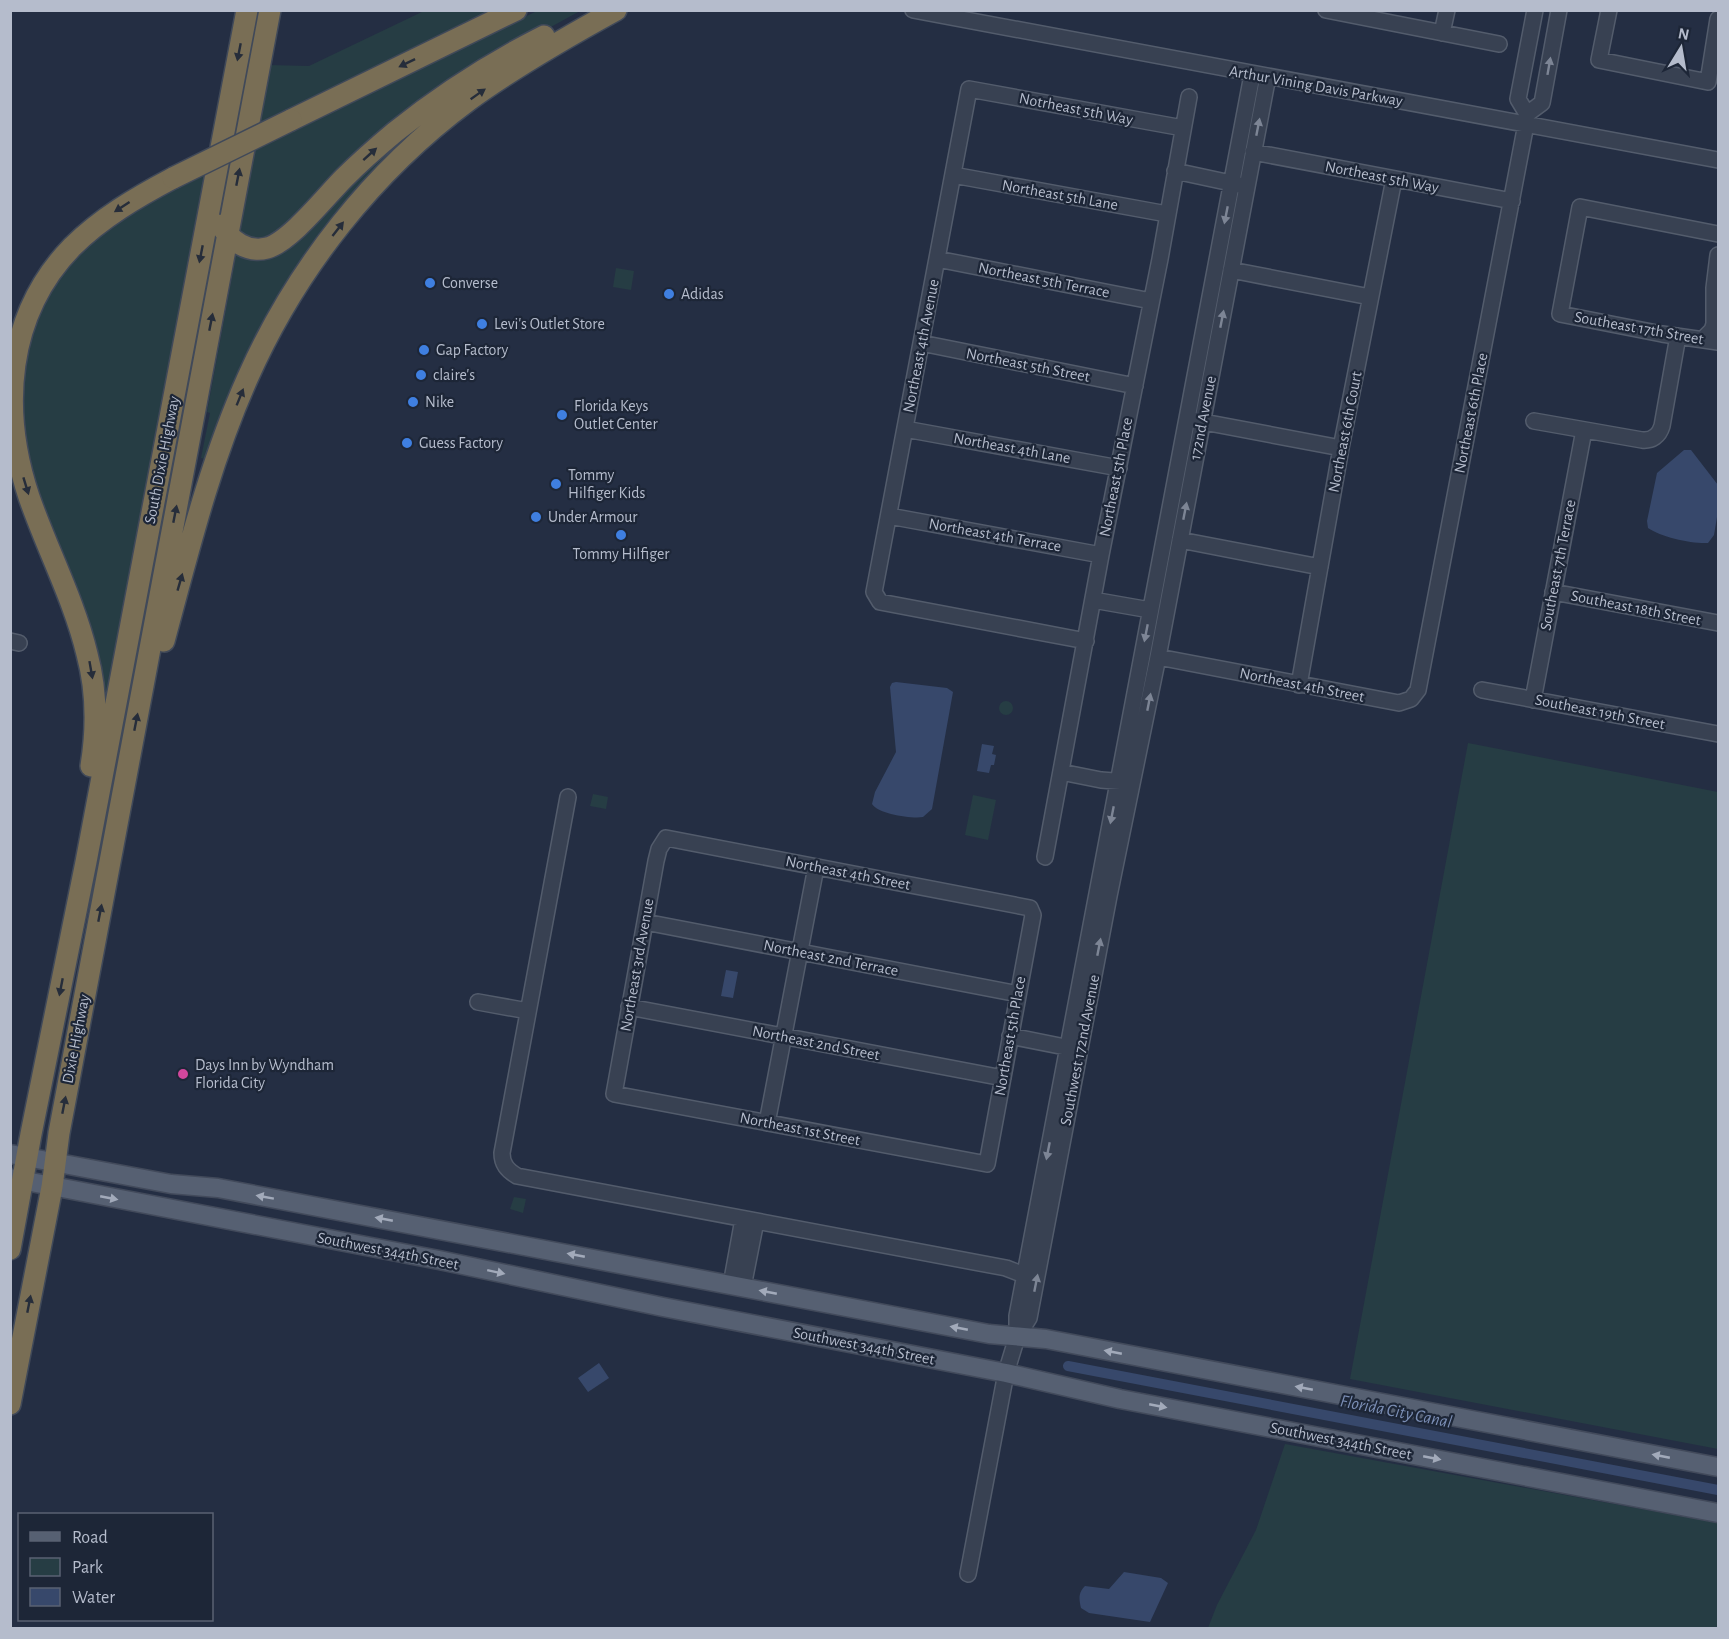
<svg xmlns="http://www.w3.org/2000/svg" width="1729" height="1639" font-family="'Alegreya Sans',sans-serif">
  <style>
    .green { fill: #263d44 }
    .water { fill: #37486b }
    .lines { fill: none; stroke-linecap: round; stroke-linejoin: round }
    .canal { stroke: #37486b; stroke-width: 10 }
    .minor-casing { stroke: #535c6c; stroke-width: 18 }
    .major-casing { stroke: #424a5b; stroke-width: 21 }
    .highway-casing { stroke: #404959; stroke-width: 24 }
    .minor { stroke: #384152; stroke-width: 15 }
    .major { stroke: #566072; stroke-width: 18 }
    .highway { stroke: #796e55; stroke-width: 21 }
    .highway-bridge-casing { stroke: #404959; stroke-width: 24; stroke-linecap: butt }
    .highway-bridge { stroke: #796e55; stroke-width: 21 }
    .oneway { fill: #262d3a }
    .oneway2 { fill: #7d8595 }
    .oneway3 { fill: #a2aaba }
    .shop-dot { fill: #3f7fe0; stroke: #1d2637; stroke-width: 2 }
    .hotel-dot { fill: #d1479c; stroke: #1d2637; stroke-width: 2 }
    .labels { text-anchor: middle; dominant-baseline: central; stroke-width: 4.5; stroke-linejoin: round; paint-order: stroke }
    .street-label { font-size: 16px; fill: #b5bccc; stroke: #1d2637 }
    .poi-label { font-size: 16px; fill: #b5bccc; stroke: #1d2637; text-anchor: start }
    .water-label { font-size: 18px; font-style: italic; fill: #7b8eb5; stroke: #1d2637 }
  </style>
  <rect width="100%" height="100%" fill="#242e43"/>
  <path class="green" d="M424,11H490L258,125L268,65L309,66Z
    M537,11H580L507,51L277,239L238,238L255,147Z
    M472,82L387,158L217,428L205,459L201,458L210,413L207,412L237,249L250,255L351,180Z
    M206,171L107,711L100,710L21,445L24,343L63,267L117,220Z
    M616,268L634,271L631,290L613,287Z
    M999 708a7 7 0 1 1 14 0a7 7 0 1 1-14 0Z
    M1468,743L1718,792V1449L1350,1379Z
    M593,794L608,797L606,809L590,806Z
    M973,795L996,800L988,840L965,835Z
    M514,1197L526,1199L523,1213L510,1209Z
    M1285,1444L1718,1523V1628H1208L1217,1605L1256,1530Z"/>
  <path class="water" d="M1684,450H1691L1718,485V511L1714,535L1708,543C1692,544 1661,537 1648,528L1647,521L1657,473Z
    M896,682L947,688L953,692L932,809L923,817C912,819 878,814 872,804L875,792L896,752L890,687L892,683Z
    M982,744L994,746L992,754L996,755L994,765H991L989,773L977,771Z
    M726,970L738,972L733,998L721,996Z
    M599,1363L609,1378L588,1392L578,1378Z
    M1124,1572L1161,1578L1168,1583L1150,1622L1089,1613L1081,1608C1079,1599 1078,1593 1085,1586L1109,1589Z"/>
  <g class="lines">
    <path class="canal" d="M1068,1366L1718,1490"/>
    <g class="minor-casing">
      <path id="minor" d="M913,10L1718,160
        M1326,10L1499,44
        M1609,10L1599,60L1708,82L1718,19
        M1442,33L1447,10
        M1527,114L1542,103L1559,10
        M1253,152L1512,201
        M1175,171L1240,185
        M953,175L1167,214
        M1718,234L1580,207L1560,314L1662,334L1718,342
        M937,259L1151,301
        M1231,270L1370,297
        M1703,339L1712,330L1714,324V288L1718,255
        M921,343L1135,386
        M1193,420L1341,448
        M1534,421L1642,440C1652,441 1659,436 1662,426L1678,336
        M905,429L1119,468
        M889,516L1101,555
        M1180,540L1320,567
        M1553,592L1718,623
        M1093,600L1150,610
        M10,641L19,643
        M1086,641L880,602L874,592L969,89L1183,128
        M1158,657L1399,703L1411,699L1418,690L1526,124L1527,114L1518,99L1535,10
        M1299,685L1341,448L1394,179
        M1482,690L1718,734
        M1533,700L1584,430
        M1061,772L1101,780L1127,782
        M568,797L502,1153C502,1164 507,1170 517,1176L1006,1268L1024,1275
        M666,838L1030,908L1033,915L987,1164L614,1094L656,861L659,849Z
        M1045,857L1101,555L1160,259L1189,97
        M645,922L1018,994
        M478,1002L528,1011
        M629,1007L1003,1078
        M1010,1036L1075,1049
        M767,1123L816,867
        M731,1285L743,1219
        M743,1287L756,1221
        M1017,1336V1316L1252,75
        M968,1574L1006,1373L1017,1337L1029,1318L1109,896L1158,657L1268,76"/>
    </g>
    <g class="major-casing">
      <path id="major" d="M10,1154L171,1184L218,1188L989,1334L1046,1339L1718,1467
        M10,1178L439,1260L663,1307L1006,1373L1120,1399L1718,1513"/>
    </g>
    <g class="highway-casing">
      <path id="highway" d="M291,120L516,10
        M221,225C230,241 248,253 267,248C290,242 326,196 344,178C360,162 377,147 395,132C441,95 491,63 544,36
        M164,641C188,552 210,462 248,377C296,269 373,171 469,100C516,66 565,38 616,10
        M91,766C97,729 97,691 87,654C74,600 47,549 29,497C0,410 6,315 72,247C101,218 137,197 173,178
        M10,1249L31,1134L86,862L247,10
        M10,1404L52,1187L59,1133L270,10"/>
    </g>
    <use href="#minor" class="minor"/>
    <use href="#major" class="major"/>
    <use href="#highway" class="highway"/>
    <g class="highway-bridge-casing">
      <path id="highway-bridge" d="M173,178L291,120"/>
    </g>
    <use href="#highway-bridge" class="highway-bridge"/>
  </g>
  <defs><path id="oneway-solid" d="M-6-.8H1V-3.2L6.5 0L1 3.2V.8H-6Z" transform="scale(1.5)"/></defs>
  <g class="oneway">
    <use href="#oneway-solid" transform="translate(239 52) rotate(101)"/>
    <use href="#oneway-solid" transform="translate(407 63) rotate(154)"/>
    <use href="#oneway-solid" transform="translate(478 94) rotate(-35)"/>
    <use href="#oneway-solid" transform="translate(370 154) rotate(-42)"/>
    <use href="#oneway-solid" transform="translate(238 177) rotate(-79)"/>
    <use href="#oneway-solid" transform="translate(122 207) rotate(147)"/>
    <use href="#oneway-solid" transform="translate(338 229) rotate(-52)"/>
    <use href="#oneway-solid" transform="translate(201 254) rotate(101)"/>
    <use href="#oneway-solid" transform="translate(211 322) rotate(-79)"/>
    <use href="#oneway-solid" transform="translate(240 397) rotate(-68)"/>
    <use href="#oneway-solid" transform="translate(26 486) rotate(73)"/>
    <use href="#oneway-solid" transform="translate(175 514) rotate(-79)"/>
    <use href="#oneway-solid" transform="translate(180 582) rotate(-74)"/>
    <use href="#oneway-solid" transform="translate(91 670) rotate(80)"/>
    <use href="#oneway-solid" transform="translate(136 722) rotate(-79)"/>
    <use href="#oneway-solid" transform="translate(100 913) rotate(-79)"/>
    <use href="#oneway-solid" transform="translate(61 987) rotate(101)"/>
    <use href="#oneway-solid" transform="translate(64 1105) rotate(-79)"/>
    <use href="#oneway-solid" transform="translate(29 1304) rotate(-79)"/>
  </g>
  <g class="oneway2">
    <use href="#oneway-solid" transform="translate(1549 66) rotate(-80)"/>
    <use href="#oneway-solid" transform="translate(1258 127) rotate(-79)"/>
    <use href="#oneway-solid" transform="translate(1226 215) rotate(101)"/>
    <use href="#oneway-solid" transform="translate(1222 319) rotate(-79)"/>
    <use href="#oneway-solid" transform="translate(1185 511) rotate(-79)"/>
    <use href="#oneway-solid" transform="translate(1146 633) rotate(101)"/>
    <use href="#oneway-solid" transform="translate(1149 702) rotate(-79)"/>
    <use href="#oneway-solid" transform="translate(1112 815) rotate(101)"/>
    <use href="#oneway-solid" transform="translate(1099 947) rotate(-79)"/>
    <use href="#oneway-solid" transform="translate(1048 1151) rotate(101)"/>
    <use href="#oneway-solid" transform="translate(1036 1283) rotate(-79)"/>
  </g>
  <g class="oneway3">
    <use href="#oneway-solid" transform="translate(265 1197) rotate(-170)"/>
    <use href="#oneway-solid" transform="translate(109 1198) rotate(11)"/>
    <use href="#oneway-solid" transform="translate(384 1219) rotate(-169)"/>
    <use href="#oneway-solid" transform="translate(576 1255) rotate(-169)"/>
    <use href="#oneway-solid" transform="translate(496 1272) rotate(12)"/>
    <use href="#oneway-solid" transform="translate(768 1292) rotate(-169)"/>
    <use href="#oneway-solid" transform="translate(959 1328) rotate(-169)"/>
    <use href="#oneway-solid" transform="translate(1113 1352) rotate(-169)"/>
    <use href="#oneway-solid" transform="translate(1304 1388) rotate(-169)"/>
    <use href="#oneway-solid" transform="translate(1158 1406) rotate(11)"/>
    <use href="#oneway-solid" transform="translate(1661 1456) rotate(-169)"/>
    <use href="#oneway-solid" transform="translate(1432 1458) rotate(11)"/>
  </g>
  <g class="shop-dot">
    <circle cx="430" cy="283" r="6"/>
    <circle cx="669" cy="294" r="6"/>
    <circle cx="482" cy="324" r="6"/>
    <circle cx="424" cy="350" r="6"/>
    <circle cx="421" cy="375" r="6"/>
    <circle cx="413" cy="402" r="6"/>
    <circle cx="562" cy="415" r="6"/>
    <circle cx="407" cy="443" r="6"/>
    <circle cx="556" cy="484" r="6"/>
    <circle cx="536" cy="517" r="6"/>
    <circle cx="621" cy="535" r="6"/>
  </g>
  <circle class="hotel-dot" cx="183" cy="1074" r="6"/>
  <g class="labels">
    <g class="street-label">
      <text transform="translate(1316 86) rotate(10)">Arthur Vining Davis Parkway</text>
      <text transform="translate(1076 109) rotate(11)">Notrheast 5th Way</text>
      <text transform="translate(1382 177) rotate(11)">Northeast 5th Way</text>
      <text transform="translate(1060 195) rotate(10)">Northeast 5th Lane</text>
      <text transform="translate(1044 280) rotate(11)">Northeast 5th Terrace</text>
      <text transform="translate(1639 328) rotate(10)">Southeast 17th Street</text>
      <text transform="translate(921 346) rotate(-79)">Northeast 4th Avenue</text>
      <text transform="translate(1028 365) rotate(11)">Northeast 5th Street</text>
      <text transform="translate(1471 413) rotate(-79)">Northeast 6th Place</text>
      <text transform="translate(1203 418) rotate(-79)">172nd Avenue</text>
      <text transform="translate(1345 432) rotate(-79)">Northeast 6th Court</text>
      <text transform="translate(1012 448) rotate(10)">Northeast 4th Lane</text>
      <text transform="translate(162 460) rotate(-79)">South Dixie Highway</text>
      <text transform="translate(1116 477) rotate(-79)">Northeast 5th Place</text>
      <text transform="translate(995 535) rotate(10)">Northeast 4th Terrace</text>
      <text transform="translate(1558 565) rotate(-79)">Southeast 7th Terrace</text>
      <text transform="translate(1636 608) rotate(11)">Southeast 18th Street</text>
      <text transform="translate(1302 685) rotate(11)">Northeast 4th Street</text>
      <text transform="translate(1600 712) rotate(11)">Southeast 19th Street</text>
      <text transform="translate(848 873) rotate(11)">Northeast 4th Street</text>
      <text transform="translate(831 958) rotate(11)">Northeast 2nd Terrace</text>
      <text transform="translate(637 965) rotate(-80)">Northeast 3rd Avenue</text>
      <text transform="translate(1010 1036) rotate(-80)">Northeast 5th Place</text>
      <text transform="translate(76 1039) rotate(-79)">Dixie Highway</text>
      <text transform="translate(816 1043) rotate(11)">Northeast 2nd Street</text>
      <text transform="translate(1080 1050) rotate(-79)">Southwest 172nd Avenue</text>
      <text transform="translate(800 1129) rotate(11)">Northeast 1st Street</text>
      <text transform="translate(388 1251) rotate(11)">Southwest 344th Street</text>
      <text transform="translate(864 1346) rotate(11)">Southwest 344th Street</text>
      <text transform="translate(1341 1441) rotate(11)">Southwest 344th Street</text>
    </g>
    <g class="poi-label">
      <text x="442" y="283">Converse</text>
      <text x="681" y="294">Adidas</text>
      <text x="494" y="324">Levi's Outlet Store</text>
      <text x="436" y="350">Gap Factory</text>
      <text x="433" y="375">claire's</text>
      <text x="425" y="402">Nike</text>
      <text x="574" y="406">Florida Keys<tspan x="574" dy="18">Outlet Center</tspan></text>
      <text x="419" y="443">Guess Factory</text>
      <text x="568" y="475">Tommy<tspan x="568" dy="18">Hilfiger Kids</tspan></text>
      <text x="548" y="517">Under Armour</text>
      <text x="621" y="554" text-anchor="middle">Tommy Hilfiger</text>
      <text x="195" y="1065">Days Inn by Wyndham<tspan x="195" dy="18">Florida City</tspan></text>
    </g>
    <g class="water-label">
      <text transform="translate(1396 1412) rotate(11)">Florida City Canal</text>
    </g>
  </g>
  <rect width="1729" height="1639" fill="none" stroke="#b5bccc" stroke-width="24"/>
  <rect x="18" y="1513" width="195" height="108" fill="#1d2637" stroke="#5a6273" stroke-width="1.5"/>
  <rect x="30" y="1532" width="30" height="9" fill="#566072" stroke="#5a6273" stroke-width="1.5"/>
  <text x="72" y="1543" font-size="18" fill="#b5bccc">Road</text>
  <rect x="30" y="1558" width="30" height="18" fill="#263d44" stroke="#5a6273" stroke-width="1.5"/>
  <text x="72" y="1573" font-size="18" fill="#b5bccc">Park</text>
  <rect x="30" y="1588" width="30" height="18" fill="#37486b" stroke="#5a6273" stroke-width="1.5"/>
  <text x="72" y="1603" font-size="18" fill="#b5bccc">Water</text>
  <g transform="translate(1681 48) rotate(11)" stroke="#1d2637" stroke-width="4.5" paint-order="stroke">
  <path d="M0-4.5L10 22L0 15L-10 22Z" fill="#b5bccc"/>
  <text y="-9" font-size="16" font-weight="bold" text-anchor="middle" fill="#b5bccc">N</text>
  </g>
</svg>
